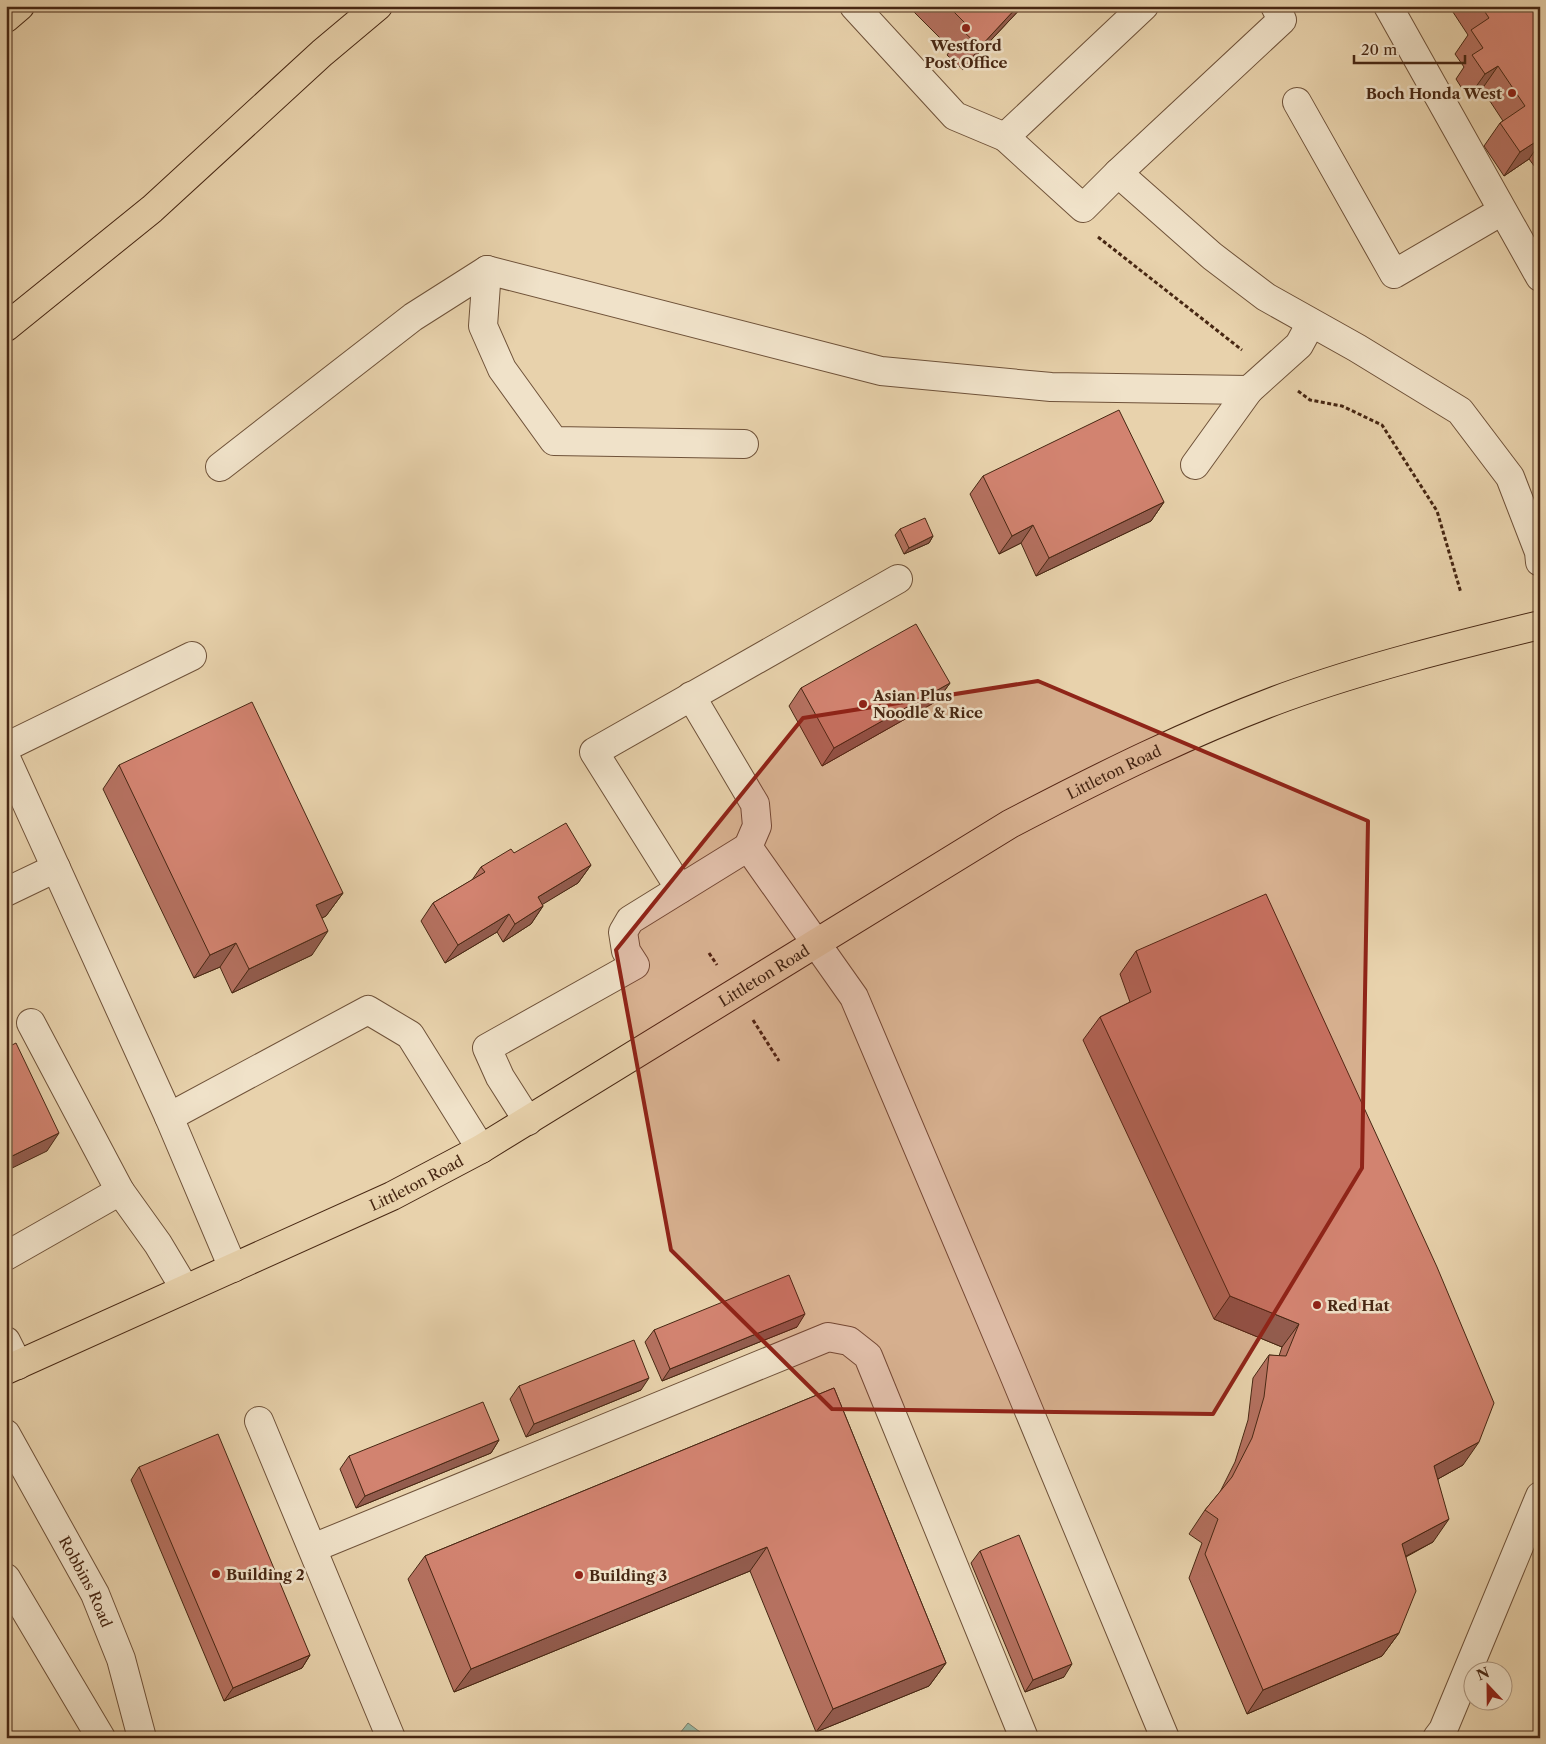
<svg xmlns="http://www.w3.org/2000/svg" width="1546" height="1744" font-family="'Libre Caslon Text',serif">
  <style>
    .water { fill: #98b8a4; stroke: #787e6a }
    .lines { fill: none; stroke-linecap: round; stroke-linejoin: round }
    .minor-casing { stroke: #6f5239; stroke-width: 30 }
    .major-casing { stroke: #472713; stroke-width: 30 }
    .highway-casing { stroke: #472713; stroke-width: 30 }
    .path { stroke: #472713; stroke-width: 3; stroke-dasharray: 4 2.5; stroke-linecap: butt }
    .minor { stroke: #f0e2c9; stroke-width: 28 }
    .major { stroke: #e8d2ac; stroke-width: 28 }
    .highway { stroke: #e8d2ac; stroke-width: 28 }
    .wall { fill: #b57160; stroke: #472713 }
    .shaded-wall { fill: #935c4e; stroke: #472713 }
    .building { fill: #d28370; stroke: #472713 }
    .marked { fill: #8f2418; fill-opacity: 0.2; stroke: #8f2418; stroke-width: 4; stroke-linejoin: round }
    .poi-dot { fill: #8f2418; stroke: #f0e2c9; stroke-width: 2 }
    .labels { text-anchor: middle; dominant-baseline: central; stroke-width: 5; stroke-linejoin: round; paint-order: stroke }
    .poi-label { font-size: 15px; font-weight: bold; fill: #472713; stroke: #f0e2c9; text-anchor: start }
    .street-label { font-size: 15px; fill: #472713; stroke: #f0e2c9 }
  </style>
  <rect width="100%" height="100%" fill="#e8d2ac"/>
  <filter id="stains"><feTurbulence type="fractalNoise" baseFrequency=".004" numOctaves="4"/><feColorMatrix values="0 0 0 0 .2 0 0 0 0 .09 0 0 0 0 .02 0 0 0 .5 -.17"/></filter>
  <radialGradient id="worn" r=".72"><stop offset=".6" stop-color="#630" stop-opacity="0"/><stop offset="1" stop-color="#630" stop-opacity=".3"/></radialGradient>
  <path class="water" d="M688,1723L708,1738H676Z"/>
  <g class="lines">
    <g class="minor-casing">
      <g id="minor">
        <path d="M854,6L955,116L1005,137"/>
        <path d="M1144,6L1005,137L1083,208L1118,173L1282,20L1275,6"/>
        <path d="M1388,6L1540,277"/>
        <path d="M1297,102L1394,274L1502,211"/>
        <path d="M1118,173L1212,256L1266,297L1357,348L1460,411L1510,477L1539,552L1540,562"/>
        <path d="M744,444L554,441L502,369L483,326L487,270L881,371L1051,387L1249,390L1299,345L1311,323"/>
        <path d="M1195,465L1249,390"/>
        <path d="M220,467L413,317L487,270"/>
        <path d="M691,696L755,804L757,826L748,847"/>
        <path d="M6,747L192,656"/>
        <path d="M6,758L169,1117"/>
        <path d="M680,889L594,752L898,579"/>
        <path d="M6,892L56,868"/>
        <path d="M31,1023L120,1191L158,1244L185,1289"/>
        <path d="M528,1121L500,1077L487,1048L635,965L626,951L623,932L630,920L748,847L854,997L1012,1370L1165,1738"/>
        <path d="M6,1256L120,1191"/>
        <path d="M233,1268L169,1117L368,1010L410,1035L481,1149"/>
        <path d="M6,1341L18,1365"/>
        <path d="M259,1421L391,1738"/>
        <path id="s1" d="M6,1434L95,1594L121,1659L142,1738"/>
        <path d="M313,1548L828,1337L849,1341L868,1356L1024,1738"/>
        <path d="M6,1578L101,1738"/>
        <path d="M1437,1738L1443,1730L1540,1496"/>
      </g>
    </g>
    <g class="major-casing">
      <g id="major">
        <path id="s2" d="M6,1370L392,1196L481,1149L1010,824C1100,777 1190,732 1285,697C1368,667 1454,646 1540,625"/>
      </g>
    </g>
    <g class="highway-casing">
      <path id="highway" d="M6,18L20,6
        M6,327L152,209L322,53L378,6"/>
    </g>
    <path class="path" d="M1098,237L1242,350
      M1298,391L1310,400L1342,406L1382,425L1437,511L1461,593
      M709,953L717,965
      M753,1020L779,1061
      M425,1737L434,1734"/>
    <use href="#minor" class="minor"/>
    <use href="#major" class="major"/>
    <use href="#highway" class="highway"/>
  </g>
  <path class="wall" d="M908,6H1023L963,70L947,55L951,49Z
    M1449,6H1540V164L1535,167L1529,159L1504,176L1484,146L1500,123L1503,121L1482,89L1468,98L1456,79L1464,67L1455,54L1468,35Z
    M983,476L1164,502L1151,521L1036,576L1021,543L999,554L970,494Z
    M900,529L933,536L929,543L904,554L895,535Z
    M950,683L937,701L822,766L789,706L801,688Z
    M119,765L343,893L326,916L322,918L312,955L232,993L220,967L194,978L103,789Z
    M514,853L591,865L578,883L542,904L543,906L531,924L503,942L497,932L445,963L421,921L433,903L472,880L481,867Z
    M1136,951L1463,1465L1438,1479L1433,1542L1406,1557L1399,1633L1382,1656L1247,1714L1189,1578L1202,1543L1189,1534L1205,1510L1220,1492L1235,1462L1248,1420L1253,1378L1269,1355L1279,1356L1282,1347L1214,1319L1083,1040L1100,1017L1130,1002L1120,974Z
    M797,1327L662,1381L645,1342L654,1330Z
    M519,1386L641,1390L526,1437L510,1399Z
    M834,1388L946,1663L929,1686L816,1732L750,1571L454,1692L408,1579L425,1556Z
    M499,1440L491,1453L356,1508L340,1469L349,1456Z
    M139,1467L310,1655L302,1668L224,1701L131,1480Z
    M980,1551L1064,1677L1025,1692L971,1563Z"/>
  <path class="shaded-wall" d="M1018,6H1023L963,70L980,47Z
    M1498,66L1482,89L1468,98L1485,74Z
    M1540,139V143L1529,159L1504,176L1520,152Z
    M1540,160V164L1535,167Z
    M1164,502L1151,521L1036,576L1049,558Z
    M1033,525L1021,543L999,554L1012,536Z
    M933,536L929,543L904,554L909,548Z
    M950,683L937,701L822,766L834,748Z
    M591,865L578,883L525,915L538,897Z
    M343,893L326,916L299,929L316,905Z
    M543,906L531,924L503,942L515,924Z
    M509,914L497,932L445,963L458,945Z
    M328,931L312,955L232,993L249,969Z
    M236,943L220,967L194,978L210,955Z
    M59,1133L47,1151L6,1171V1159Z
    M1230,1296L1299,1324L1282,1347L1214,1319Z
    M805,1314L797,1327L662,1381L670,1369Z
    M649,1378L641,1390L526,1437L534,1424Z
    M499,1440L491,1453L356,1508L365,1496Z
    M1479,1442L1463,1465L1418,1490L1434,1466Z
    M1449,1519L1433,1542L1385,1567L1402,1544Z
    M767,1547L750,1571L454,1692L471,1669Z
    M1399,1633L1382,1656L1247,1714L1263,1690Z
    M310,1655L302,1668L224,1701L233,1688Z
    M946,1663L929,1686L816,1732L833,1709Z
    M1072,1664L1064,1677L1025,1692L1033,1680Z"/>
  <path class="building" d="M948,6H1018L980,47L963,31L968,26Z
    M1481,6H1540V139L1520,152L1500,123L1525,106L1498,66L1485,74L1472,55L1483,48L1471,30L1489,18Z
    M1119,410L1164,502L1049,558L1033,525L1012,536L983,476Z
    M925,518L933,536L909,548L900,529Z
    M916,624L950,683L834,748L801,688Z
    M252,702L343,893L316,905L328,931L249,969L236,943L210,955L119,765Z
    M566,823L591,865L538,897L543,906L515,924L509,914L458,945L433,903L485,872L481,867L511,849L514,853Z
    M1266,894L1437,1267L1494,1403L1479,1442L1434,1466L1449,1519L1402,1544L1416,1591L1399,1633L1263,1690L1205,1554L1218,1519L1205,1510L1232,1477L1252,1438L1264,1397L1269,1355L1286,1356L1299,1324L1230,1296L1100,1017L1151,992L1136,951Z
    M16,1043L59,1133L6,1159V1048Z
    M789,1275L805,1314L670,1369L654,1330Z
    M634,1340L649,1378L534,1424L519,1386Z
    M834,1388L946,1663L833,1709L767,1547L471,1669L425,1556Z
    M483,1402L499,1440L365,1496L349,1456Z
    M218,1434L310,1655L233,1688L139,1467Z
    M1019,1535L1072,1664L1033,1680L980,1551Z"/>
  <path class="marked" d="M1038,681L1368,821L1362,1168L1213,1414L832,1409L671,1250L616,950L803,718Z"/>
  <g class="poi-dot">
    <circle cx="966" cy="28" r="5"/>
    <circle cx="1512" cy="93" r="5"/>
    <circle cx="863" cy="704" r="5"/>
    <circle cx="1317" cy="1305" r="5"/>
    <circle cx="216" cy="1574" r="5"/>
    <circle cx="579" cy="1575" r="5"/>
  </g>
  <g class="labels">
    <g class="poi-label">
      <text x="966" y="45" text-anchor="middle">Westford<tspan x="966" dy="17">Post Office</tspan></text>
      <text x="1502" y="93" text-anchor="end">Boch Honda West</text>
      <text x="873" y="695">Asian Plus<tspan x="873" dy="17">Noodle &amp; Rice</tspan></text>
      <text x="1327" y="1305">Red Hat</text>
      <text x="226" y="1574">Building 2</text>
      <text x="589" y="1575">Building 3</text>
    </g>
    <g class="street-label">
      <text stroke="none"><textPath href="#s2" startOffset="1261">Littleton Road</textPath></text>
      <text stroke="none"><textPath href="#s2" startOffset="856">Littleton Road</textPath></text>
      <text stroke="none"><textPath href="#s2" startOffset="451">Littleton Road</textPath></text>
      <text stroke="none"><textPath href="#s1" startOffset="168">Robbins Road</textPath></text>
    </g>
  </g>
  <rect width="1546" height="1744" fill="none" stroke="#e8d2ac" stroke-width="25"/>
  <rect x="8" y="8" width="1531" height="1729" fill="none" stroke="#472713" stroke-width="2.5"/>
  <rect x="12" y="12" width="1521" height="1719" fill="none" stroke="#472713"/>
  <g transform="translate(1488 1686) rotate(338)"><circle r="24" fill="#f0e2c9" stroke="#ac9780"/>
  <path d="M0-4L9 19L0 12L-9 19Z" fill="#8f2418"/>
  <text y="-8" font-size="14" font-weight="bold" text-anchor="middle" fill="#472713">N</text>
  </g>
  <path d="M1354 55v8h111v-8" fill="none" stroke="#472713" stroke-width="2.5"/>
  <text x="1361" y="55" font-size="15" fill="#472713" stroke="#f0e2c9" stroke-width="4" paint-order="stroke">20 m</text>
  <rect width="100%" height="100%" filter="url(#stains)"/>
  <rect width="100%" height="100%" fill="url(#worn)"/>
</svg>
